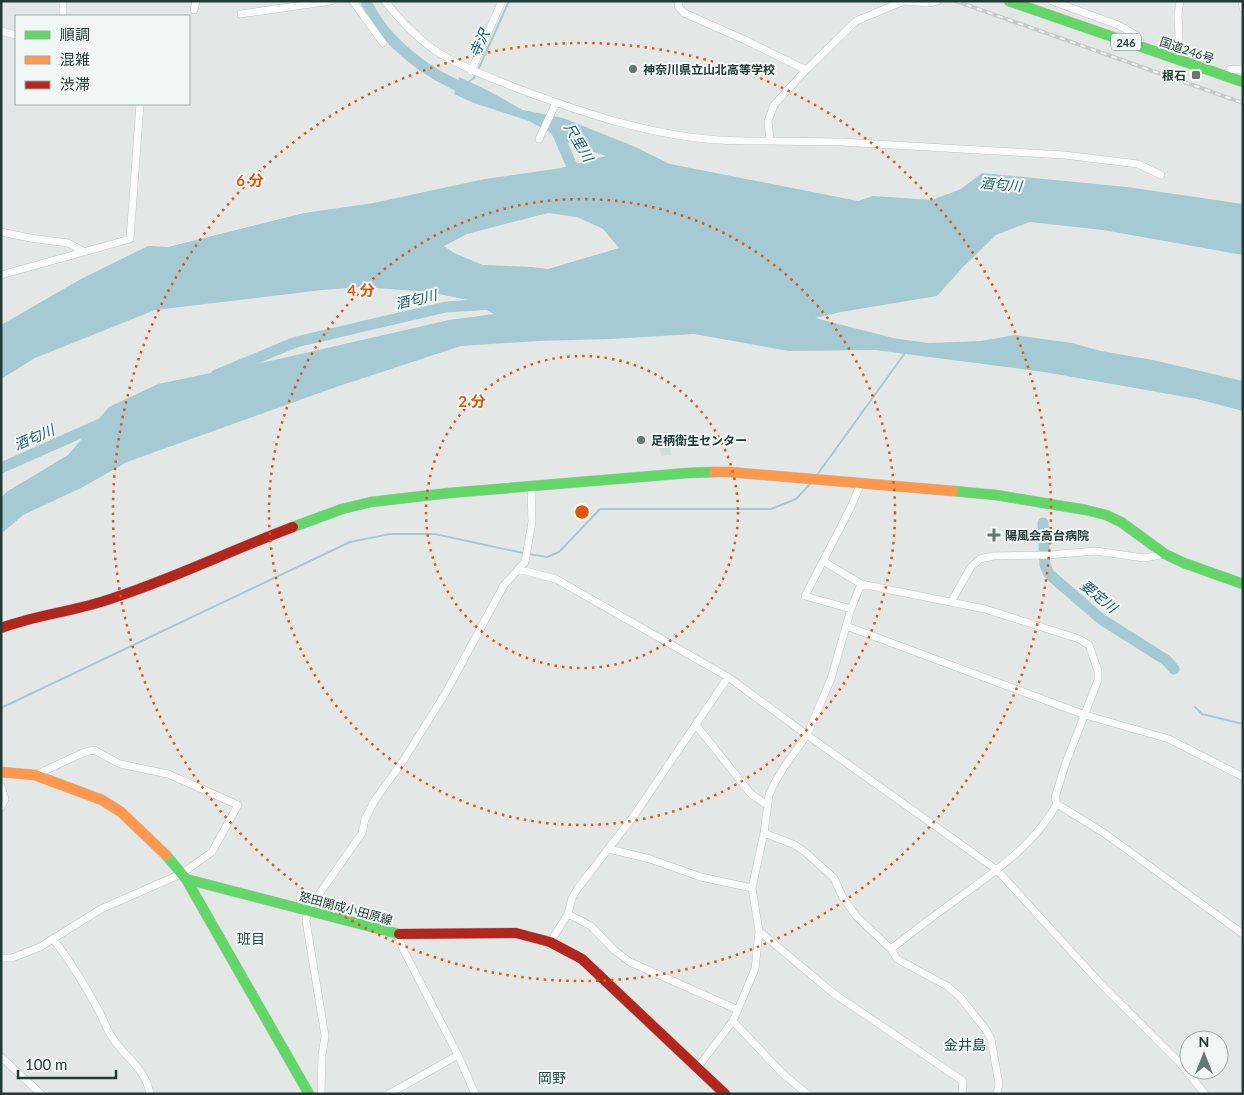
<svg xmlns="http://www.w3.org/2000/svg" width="1244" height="1095" font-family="Lato,'Noto Sans JP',sans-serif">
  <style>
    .green { fill: #cde0d4 }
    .water { fill: #a6cad3; fill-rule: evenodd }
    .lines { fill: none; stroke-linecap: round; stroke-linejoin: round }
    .stream { stroke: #a6cad3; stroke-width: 2 }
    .river { stroke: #a6cad3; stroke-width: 11 }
    .street-casing { stroke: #c0c5c3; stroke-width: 8 }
    .fast-casing { stroke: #bfc5c3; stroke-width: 11 }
    .slow-casing { stroke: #bfc5c3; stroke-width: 11 }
    .jam-casing { stroke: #bfc5c3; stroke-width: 11 }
    .street { stroke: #fbfcfb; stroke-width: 7 }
    .fast { stroke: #63d668; stroke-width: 10 }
    .slow { stroke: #ff974d; stroke-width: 10 }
    .jam { stroke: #b3261e; stroke-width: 10 }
    .rail-casing { stroke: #c6cac9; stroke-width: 4 }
    .rail { stroke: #f1f7f4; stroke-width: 2; stroke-dasharray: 5.5; stroke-linecap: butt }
    .ring { fill: none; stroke: #de570e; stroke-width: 2.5; stroke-dasharray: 2.5 5 }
    .poi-dot { fill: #667673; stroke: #f1f7f4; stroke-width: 2 }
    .labels { text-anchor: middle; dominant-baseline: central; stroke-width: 4; stroke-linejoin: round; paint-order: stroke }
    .shield { fill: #f1f7f4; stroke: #60726e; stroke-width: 1 }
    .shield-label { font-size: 11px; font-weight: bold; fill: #223935 }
    .street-label { font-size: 12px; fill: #223935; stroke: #f1f7f4 }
    .poi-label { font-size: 12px; font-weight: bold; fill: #223935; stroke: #f1f7f4; text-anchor: start }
    .water-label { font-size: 14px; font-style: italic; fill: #215d70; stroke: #f1f7f4 }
    .neighbourhood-label { font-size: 14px; fill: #204a43; stroke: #f1f7f4 }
    .centre { fill: #de570e; stroke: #f1f7f4; stroke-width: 2.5 }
    .ring-label { font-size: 15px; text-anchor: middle; font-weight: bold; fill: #de570e; stroke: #f1f7f4; stroke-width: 4; stroke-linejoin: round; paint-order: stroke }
  </style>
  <rect width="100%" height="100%" fill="#e3e8e6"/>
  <path class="green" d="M668,432L671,455L661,456L657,433Z"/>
  <path class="water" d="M459,77L487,90L523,110L563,118L633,146L670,164L858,201L873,196L932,200L961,189L982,173L1127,187L1243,204V255L1103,230L1030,222L996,235L964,266L937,296L841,312L815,318L893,338L928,343L981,341L1015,335L1072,343L1101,351L1153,360L1243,381V411L1197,399L1044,372L875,350L789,351L694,334L611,339L538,341L461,346L336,387L127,462L81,488L23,515L1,534V497L8,491L68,455L109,407L158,384L279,359L449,320L494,314L468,300L429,292L363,287L322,290L155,310L35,358L1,379V325L81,279L148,246L168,247L304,213L373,203L485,179L561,168L606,156L575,146L529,121L474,103L454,94ZM548,213L577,217L603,229L619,248L548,269L532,267L483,265L454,253L444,246L467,234Z"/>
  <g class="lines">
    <path class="stream" d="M478,70L509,1
      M468,82L474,78L476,74
      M817,475L905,353
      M528,554L547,557L559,552L600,509H771L796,499L811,483
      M1195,707L1202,714L1243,724
      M1,708L350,542L390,534H435L523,553"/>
    <path class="river" d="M366,1C383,41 429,76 469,90
      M552,126L558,134L571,164L582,176
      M216,375L296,342L446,307L492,304
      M1,468L105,422
      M1043,523L1045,565L1049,574L1101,619L1166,660L1174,669"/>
    <g class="street-casing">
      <path id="street" d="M353,1L383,43
        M385,1C399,19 415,36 433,49C460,67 489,77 519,89C583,113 652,136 720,140C737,141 753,141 770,141
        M679,1L678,6L684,13L745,40L806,70
        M904,1L856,21L806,70L774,105L768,121L770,141L841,142L1064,155L1138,164L1161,175
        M904,1L929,3L937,1
        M1052,1L1118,25L1136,35L1140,41L1138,46
        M1242,1L1243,8
        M194,10L196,1
        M241,14L331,1
        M63,16V1
        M1,31L16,35
        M1180,61L1178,14L1180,1
        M471,71L502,1
        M1226,76L1230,69L1242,70L1243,68
        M539,139L556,103
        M1,232L30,238L68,243L85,252
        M1,275L130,239L140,104
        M823,561L861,584
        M518,569L556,579L728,677L807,735L997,870L1101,984L1180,1063L1205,1094
        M951,602L971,567L980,559L993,556L1048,555L1096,551L1144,558L1165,554
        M851,609L805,596L850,509L861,483
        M846,626L1085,715L1169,739L1243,777
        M696,725L751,794L767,805
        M1,786L5,799L1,807
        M1057,804L1104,833L1243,934
        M764,833L795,845L805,852L834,878L843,898L857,917L891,949L897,959L947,986L960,997L986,1030L991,1039L999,1084L997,1094
        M609,849L650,859L701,877L752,888
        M568,914L591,926L614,950L630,962L736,1009
        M759,931L833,993L963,1081L962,1094
        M397,934L404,951L458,1055L475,1094
        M53,939C71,962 86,987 100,1013C104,1021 107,1030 112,1037C126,1059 145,1067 150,1094
        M551,941L568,914L572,898L578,888L633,817L728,677
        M1,958H12L40,947L101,909L181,874L212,852L238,805L168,774L120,764L94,750L85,752L35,775
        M733,1021L782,1073L807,1094
        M1,1057L41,1094
        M698,1067L733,1021L755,969L759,931L752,888L764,833L769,795L774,784L784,767L807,735L831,679L851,609L861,584L985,609L1079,639L1089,645L1098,671V680L1065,765L1055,798L1057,804C1035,843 1000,868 964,894C939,912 915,930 891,949
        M321,1094L322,1055L325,1036L306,921L308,910L362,833L365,819L375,800L403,761L445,694L504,585L525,562L532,522L531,487
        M389,1094L458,1055"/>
    </g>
    <g class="fast-casing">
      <path id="fast" d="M1009,1L1243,82
        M953,491L996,495L1086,510L1106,515L1121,522L1165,554L1184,563L1243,584
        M293,527L342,509L371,502L449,493L688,473L714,472
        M166,855L186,879L399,934
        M186,879L309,1094"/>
    </g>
    <g class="slow-casing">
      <path id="slow" d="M714,472H729L953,491
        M1,772L35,775L102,800L121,812L166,855"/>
    </g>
    <g class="jam-casing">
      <path id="jam" d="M1,628C33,616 68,612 101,602C166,582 229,551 293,527
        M399,934L516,933L550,942L582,959L725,1094"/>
    </g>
    <use href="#street" class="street"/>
    <use href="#fast" class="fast"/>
    <use href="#slow" class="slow"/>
    <use href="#jam" class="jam"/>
    <g class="rail-casing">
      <path id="rail" d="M956,1L1243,103"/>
    </g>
    <use href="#rail" class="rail"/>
  </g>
  <g class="ring">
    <circle cx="582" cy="512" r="156"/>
    <circle cx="582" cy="512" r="313"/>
    <circle cx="582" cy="512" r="469"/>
  </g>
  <g class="poi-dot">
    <circle cx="633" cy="69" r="5"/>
    <rect x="1191" y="70" width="10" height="10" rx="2.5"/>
    <circle cx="641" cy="440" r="5"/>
    <path d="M991.5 527.5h5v5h5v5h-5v5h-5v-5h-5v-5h5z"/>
  </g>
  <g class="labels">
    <rect class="shield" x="1111" y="33.5" width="30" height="17" rx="4"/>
    <g class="shield-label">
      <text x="1126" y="42">246</text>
    </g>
    <g class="street-label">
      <text transform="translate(1187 50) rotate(19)">国道246号</text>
      <text transform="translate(346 908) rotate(15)">怒田開成小田原線</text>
    </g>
    <g class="poi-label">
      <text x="643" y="69">神奈川県立山北高等学校</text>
      <text x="1186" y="75" text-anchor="end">根石</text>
      <text x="651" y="440">足柄衛生センター</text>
      <text x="1005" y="535">陽風会高台病院</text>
    </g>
    <g class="water-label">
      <text transform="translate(479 43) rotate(-66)">寺沢</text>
      <text transform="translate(579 142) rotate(59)">尺里川</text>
      <text transform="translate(1001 184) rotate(5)">酒匂川</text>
      <text transform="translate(416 299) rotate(-13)">酒匂川</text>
      <text transform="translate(34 437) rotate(-23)">酒匂川</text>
      <text transform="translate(1099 596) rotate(39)">要定川</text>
    </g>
    <g class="neighbourhood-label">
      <text x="251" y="938">班目</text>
      <text x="965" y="1044">金井島</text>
      <text x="552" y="1077">岡野</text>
    </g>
  </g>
  <circle cx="582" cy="512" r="8" class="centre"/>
  <g class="ring-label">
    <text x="250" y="186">6 分</text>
    <text x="361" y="296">4 分</text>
    <text x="472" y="407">2 分</text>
  </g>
  <rect width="1244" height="1095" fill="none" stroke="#223935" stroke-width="5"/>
  <rect x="15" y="15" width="175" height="90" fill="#f1f7f4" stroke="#9eaba8"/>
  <rect x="25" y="31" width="25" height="8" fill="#63d668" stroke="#9eaba8"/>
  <text x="60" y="40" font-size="15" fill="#223935">順調</text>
  <rect x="25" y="56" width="25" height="8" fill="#ff974d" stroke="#9eaba8"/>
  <text x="60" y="65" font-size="15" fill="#223935">混雑</text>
  <rect x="25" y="81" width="25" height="8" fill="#b3261e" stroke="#9eaba8"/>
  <text x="60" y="90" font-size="15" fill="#223935">渋滞</text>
  <g transform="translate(1204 1055)"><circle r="24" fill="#f1f7f4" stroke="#9eaba8"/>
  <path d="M0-4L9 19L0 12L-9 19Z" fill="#667673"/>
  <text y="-8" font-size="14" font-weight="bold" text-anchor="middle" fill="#223935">N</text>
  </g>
  <path d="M18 1070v8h98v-8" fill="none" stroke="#223935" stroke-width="2.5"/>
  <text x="25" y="1070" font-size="15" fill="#223935" stroke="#f1f7f4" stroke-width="4" paint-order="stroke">100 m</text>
</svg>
